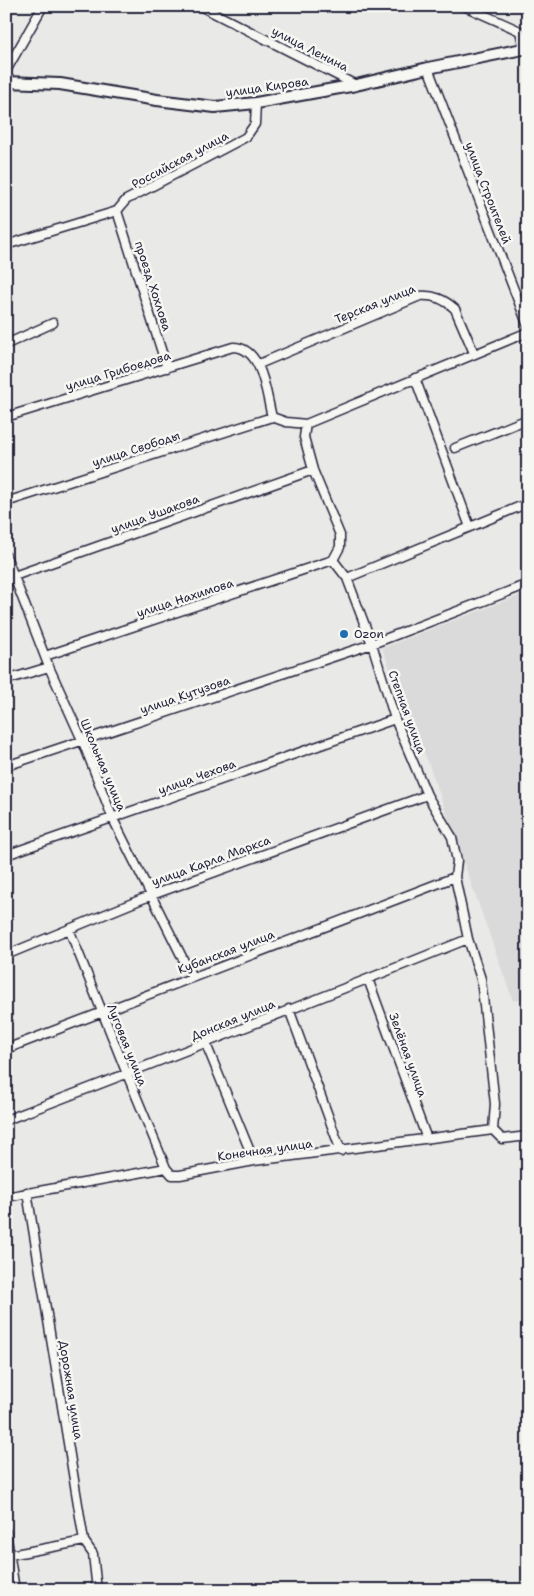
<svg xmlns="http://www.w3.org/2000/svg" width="534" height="1596" font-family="'Shantell Sans',sans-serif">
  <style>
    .built { fill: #dadada }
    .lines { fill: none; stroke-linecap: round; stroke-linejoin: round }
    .minor-casing { stroke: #22223b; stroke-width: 11 }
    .secondary-casing { stroke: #22223b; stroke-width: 14 }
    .minor { stroke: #f6f6f2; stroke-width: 8 }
    .secondary { stroke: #f6f6f2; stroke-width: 10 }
    .poi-dot { fill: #1f6fb2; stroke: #f6f6f2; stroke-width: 2 }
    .labels { text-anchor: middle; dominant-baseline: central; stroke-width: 5; stroke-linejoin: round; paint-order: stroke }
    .street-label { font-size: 12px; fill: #22223b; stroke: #f6f6f2 }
    .poi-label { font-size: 12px; fill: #22223b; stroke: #f6f6f2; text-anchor: start }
  </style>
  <rect width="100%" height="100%" fill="#e9e9e7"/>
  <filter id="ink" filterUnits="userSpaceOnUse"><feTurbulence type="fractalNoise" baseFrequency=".02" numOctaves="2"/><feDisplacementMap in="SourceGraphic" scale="10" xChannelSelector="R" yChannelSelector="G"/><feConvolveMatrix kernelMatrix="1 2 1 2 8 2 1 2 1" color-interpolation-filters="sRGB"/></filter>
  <g filter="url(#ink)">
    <path class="built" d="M528,592V998L513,1001L428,762L382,648Z"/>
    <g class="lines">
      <g class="minor-casing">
        <path id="minor" d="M200,6L356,85
          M464,6L520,31L524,49
          M428,68L528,326
          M6,71L43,6
          M117,211L167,368
          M6,245L117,211L126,200L246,137L255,124L256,103
          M6,343H9L53,323
          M259,364L420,296C434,295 444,299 455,309L474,353
          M415,378L470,527
          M6,417L233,347C263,347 266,395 272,417L286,422L306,424L304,437L313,470L340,535V547L333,560L347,578L372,644L395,719L427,795L452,837L457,861L455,877L468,939L481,979L495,1104L493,1130
          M306,424L528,332
          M455,448L528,419
          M6,502L272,417
          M6,556L49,667L83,742L113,819L192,977
          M347,578L528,503
          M6,581L14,576L313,470
          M45,656L333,560
          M6,680L49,667
          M6,766L372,644L528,584
          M6,855L395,719
          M69,929L127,1074L166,1168
          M6,955L152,895L427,795
          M368,979L427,1139
          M289,1009L341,1151
          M206,1044L254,1161
          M6,1049L455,877
          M6,1120C161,1061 315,1000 468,939
          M27,1192L84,1541L93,1554L97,1590
          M6,1197L166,1168L172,1175H180L254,1161L493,1130L502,1139L528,1136
          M6,1532L15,1590
          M10,1555L84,1541"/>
      </g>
      <g class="secondary-casing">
        <path id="secondary" d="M6,82L60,84L157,100L215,107L256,103L356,85L428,68L528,48"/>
      </g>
      <use href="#minor" class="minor"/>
      <use href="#secondary" class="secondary"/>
    </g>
  </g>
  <circle class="poi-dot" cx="344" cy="634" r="5"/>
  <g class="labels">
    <g class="street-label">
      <text transform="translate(310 49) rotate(27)">улица Ленина</text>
      <text transform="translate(267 87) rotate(-8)">улица Кирова</text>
      <text transform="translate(180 160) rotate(-28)">Российская улица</text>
      <text transform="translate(488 193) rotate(69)">улица Строителей</text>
      <text transform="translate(153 286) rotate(72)">проезд Хохлова</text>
      <text transform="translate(375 304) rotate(-22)">Терская улица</text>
      <text transform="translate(118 371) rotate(-17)">улица Грибоедова</text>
      <text transform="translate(136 449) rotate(-18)">улица Свободы</text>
      <text transform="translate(155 514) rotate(-20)">улица Ушакова</text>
      <text transform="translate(185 598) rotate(-18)">улица Нахимова</text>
      <text transform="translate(185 695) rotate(-19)">улица Кутузова</text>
      <text transform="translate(407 712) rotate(70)">Степная улица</text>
      <text transform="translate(103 765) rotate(67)">Школьная улица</text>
      <text transform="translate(197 777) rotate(-20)">улица Чехова</text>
      <text transform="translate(211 861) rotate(-20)">улица Карла Маркса</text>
      <text transform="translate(226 952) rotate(-21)">Кубанская улица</text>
      <text transform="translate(233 1020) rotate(-22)">Донская улица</text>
      <text transform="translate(127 1045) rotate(68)">Луговая улица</text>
      <text transform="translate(408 1055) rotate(70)">Зелёная улица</text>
      <text transform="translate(265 1150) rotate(-8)">Конечная улица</text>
      <text transform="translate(71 1390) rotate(81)">Дорожная улица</text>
    </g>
    <g class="poi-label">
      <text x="354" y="634">Ozon</text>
    </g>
  </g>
  <rect width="534" height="1596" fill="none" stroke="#f6f6f2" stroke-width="25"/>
  <rect x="12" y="12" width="509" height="1571" fill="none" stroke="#22223b" stroke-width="2" filter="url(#ink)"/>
</svg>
